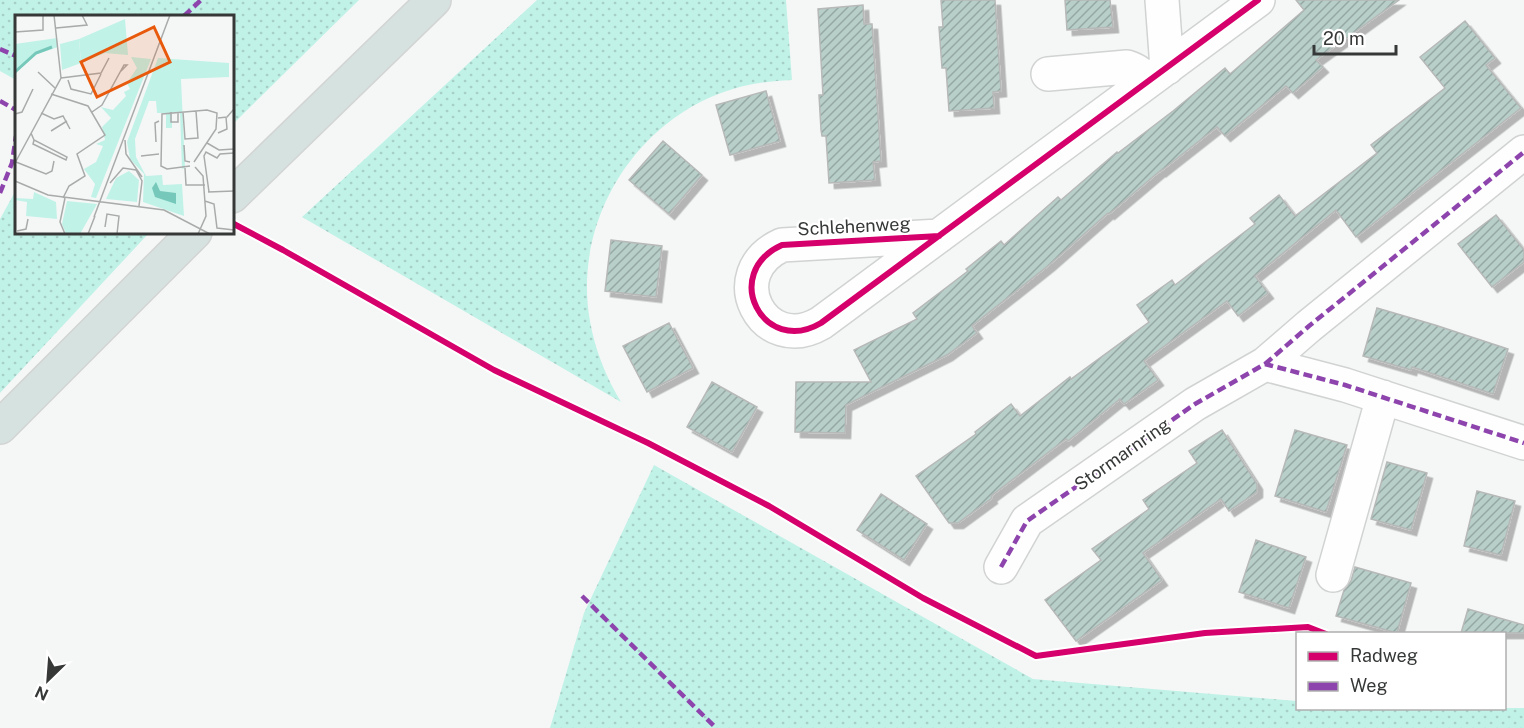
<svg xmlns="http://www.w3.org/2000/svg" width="1524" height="728" font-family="'Public Sans',sans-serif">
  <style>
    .grass { fill: url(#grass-dots) }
    .building { fill: url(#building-hatch); stroke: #b7b9b8; stroke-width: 1.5; filter: url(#shadow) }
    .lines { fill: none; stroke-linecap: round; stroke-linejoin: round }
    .minor-casing { stroke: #d1d2d2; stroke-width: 36 }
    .highway-casing { stroke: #d3d4d4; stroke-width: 36 }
    .minor { stroke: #fefefe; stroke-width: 33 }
    .highway { stroke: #d6e2e0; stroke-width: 33 }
    .quiet { stroke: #8e44ad; stroke-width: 4.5; stroke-dasharray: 9 4.5; stroke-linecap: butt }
    .cycleway-casing { stroke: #fff; stroke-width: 10 }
    .cycleway { stroke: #d6006c; stroke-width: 6 }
    .labels { text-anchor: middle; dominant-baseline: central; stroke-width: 4.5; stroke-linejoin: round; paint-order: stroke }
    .street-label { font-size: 18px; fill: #363838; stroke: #fff }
    .inset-river { fill: none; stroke: #76c8ba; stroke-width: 3 }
    .inset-road { fill: none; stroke: #a9abaa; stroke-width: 1.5 }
    .view { fill: #e8590c; fill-opacity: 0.15; stroke: #e8590c; stroke-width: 3 }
    .inset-edge { fill: none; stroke: #363838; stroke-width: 3 }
  </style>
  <defs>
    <pattern id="grass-dots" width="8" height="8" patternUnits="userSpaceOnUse" patternTransform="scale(1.5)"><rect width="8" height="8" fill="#c1f2e7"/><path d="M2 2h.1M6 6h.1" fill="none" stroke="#a6d0c7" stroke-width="1.8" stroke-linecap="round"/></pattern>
    <pattern id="building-hatch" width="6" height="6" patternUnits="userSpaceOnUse" patternTransform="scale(1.5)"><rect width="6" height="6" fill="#b7cec9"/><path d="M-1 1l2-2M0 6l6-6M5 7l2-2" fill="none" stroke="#96a8a4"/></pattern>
    <filter id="shadow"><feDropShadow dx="5.5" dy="5.5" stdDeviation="0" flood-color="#0004"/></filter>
  </defs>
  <rect width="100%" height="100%" fill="#f5f7f6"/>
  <path class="grass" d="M0,0H359L233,124L232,16H16V80L0,71Z
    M537,0H786L792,80C772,81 752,83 733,89C636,118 572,221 590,321C595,350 606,377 621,402L302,217Z
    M16,190V232L149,233L0,393V219Z
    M654,465L1033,679L1297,701L1298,708H1524V728H550L584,613Z"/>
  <path class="building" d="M941,0H995L1001,91L993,92L994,108L949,111L946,68H942L939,27H943Z
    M1065,0H1110L1113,27L1067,30Z
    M1296,0H1399L1316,60L1323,67L1293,93L1286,86L1225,136L1217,127L1161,171V170L1109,214L1108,213L1049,265L972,326L977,333L947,355L846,405L845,433L795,432L796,382H871L854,350L917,319L913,313L968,271L966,269L1001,241L1004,245L1058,197L1061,200L1117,152L1118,153L1173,111L1225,68L1230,74L1304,10Z
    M863,5L864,24H872L881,161L873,162L875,180L829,183L826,136H822L821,130L819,95H823L818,9Z
    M1465,21L1495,58L1486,65L1521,108L1356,237L1336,210L1255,276L1268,293L1238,316L1227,301L1144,361L1158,380L1124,404L1120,399L1068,441L1066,439L991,496L992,498L958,523H949L916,476L976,434L975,432L1011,404L1020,416L1070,377L1071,379L1149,322L1137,305L1172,280L1175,285L1255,224L1250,218L1279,195L1295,216L1377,153L1371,145L1445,88L1420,57Z
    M766,91L780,141L730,155L716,105Z
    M663,141L702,175L669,214L629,180Z
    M1496,215L1524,250V262L1492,287L1458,244Z
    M611,240L662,246L656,297L605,291Z
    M1377,308L1435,325L1508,349L1493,394L1412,367L1411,370L1363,356Z
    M669,323L693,368L647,392L623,346Z
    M712,382L757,407L732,452L687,427Z
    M1222,430L1257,484V492L1229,511L1221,499L1143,553L1162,580L1076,641L1045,600L1101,560L1092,549L1149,509L1143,500L1197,463L1189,451Z
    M1295,430L1347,445L1326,512L1275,496Z
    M1387,462L1427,473L1411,530L1371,519Z
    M1477,491L1515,501L1501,555L1464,546Z
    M881,494L927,524L904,560L857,530Z
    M1256,540L1306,557L1289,608L1239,592Z
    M1355,567L1411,583L1397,633L1336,616L1344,590L1351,581Z
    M1468,609L1524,625V633H1461Z"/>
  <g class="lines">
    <g class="minor-casing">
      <path id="minor" d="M1162,0L1167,68
        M1048,74L1127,67C1137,70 1141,74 1147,82
        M939,236L782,245C720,273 763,357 821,323L1258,0
        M1265,364L1309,326L1524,152
        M1001,567L1027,521L1195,404L1265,364L1345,385L1524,443
        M1333,575L1383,397"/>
    </g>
    <g class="highway-casing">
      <path id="highway" d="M232,196L434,0
        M0,427L195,232"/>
    </g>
    <use href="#minor" class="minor"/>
    <use href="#highway" class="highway"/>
    <path class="quiet" d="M184,16L201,0
      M0,49L16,56
      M0,101L16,110
      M0,193L12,163L16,136
      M1265,364L1309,326L1524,152
      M1001,567L1027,521L1195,404L1265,364L1345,385L1524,443
      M582,596L716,728"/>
    <g class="cycleway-casing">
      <path id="cycleway" d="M232,223L283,250L494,370L648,443L769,506L923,598L1036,656L1205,633L1308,627L1326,634
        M939,236L782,245C720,273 763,357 821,323L1258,0"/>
    </g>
    <use href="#cycleway" class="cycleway"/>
  </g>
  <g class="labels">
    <g class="street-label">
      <text transform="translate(854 226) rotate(-3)">Schlehenweg</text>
      <text transform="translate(1122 454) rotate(-35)">Stormarnring</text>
    </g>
  </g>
  <g transform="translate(15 15)">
    <rect width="219" height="219" fill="#f5f7f6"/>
    <path d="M110,4L113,40L90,38L66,48L64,24ZM42,23L43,32L22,39L0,58V29ZM116,42L136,44L81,183L76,182L80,169L69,154L81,147L88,131L81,129L90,125L87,112L96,103L86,92L98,95L111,81L109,77L115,74L112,68L122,53ZM143,43L214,48V62L166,64L170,153L167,154L165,97L157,98V113H151V98H142L141,86H134L120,124L121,142L131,161L147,160L148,170L167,169L169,201L128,187L129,159L115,144L112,127ZM114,156L124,165L122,187L91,184L101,163ZM19,177L41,187L42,204L11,201L12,187L0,185V183L18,184Z" fill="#c1f2e7"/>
    <path d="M52,186L82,189L65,219H51L47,209Z" fill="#c1f2e7"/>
    <path d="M64,24L66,48L47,55L45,29Z" fill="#c1f2e7"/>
    <path d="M141,167L145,176L161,178V189L140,182L137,173Z" fill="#76c8ba"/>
    <path class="inset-river" d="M0,57L21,38L37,32"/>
    <path class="inset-road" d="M41,13L72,10L67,0M0,17L28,15V0M23,57L40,73M46,63L86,58L94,43M53,65L56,74L76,79L86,59M36,79L73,91L90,120L62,139L70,161L54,171L48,183M77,97L87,90L109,50H112L105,57M156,97V107H163V97M168,97L170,124L183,123L181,96M26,98L39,104L48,101L55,114M0,99L7,97L18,74M203,103L212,102L219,94M36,116L52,106M16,118L19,125L52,142L51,145L18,129L19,125M203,118L212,114L211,102M110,125L111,139L127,162M141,127L140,108L144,106M192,128L204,135L219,134M169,130L170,146L175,147M126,141L144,139M1,147L31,159L37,156L39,146M0,148L46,63L39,0M175,151L152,154L146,151L147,99L192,95L202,98L201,114L179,147M180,152L188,161L191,201L183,219M170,153L171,170H190M0,166L33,180L149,195L195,219M95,168L108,153L121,155L127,166L124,191M193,177L219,176M194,177L189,141L191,137L202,143L205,139L219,138M190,186L199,189L202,213L219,215M79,202L155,0M90,212L92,199L104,201L102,219M2,216L11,214L13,204M50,219L45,207L50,183M73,219L80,201"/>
    <path class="view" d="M139,12L155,47L82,82L66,47Z"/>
    <rect width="219" height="219" class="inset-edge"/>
  </g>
  <rect x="1296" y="632" width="210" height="78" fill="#ffffff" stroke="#afafaf" stroke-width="1.5"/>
  <rect x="1308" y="652" width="30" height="9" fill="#d6006c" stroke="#afafaf" stroke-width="1.5"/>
  <text x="1350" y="662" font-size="18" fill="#363838">Radweg</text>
  <rect x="1308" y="682" width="30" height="9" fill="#8e44ad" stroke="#afafaf" stroke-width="1.5"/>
  <text x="1350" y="692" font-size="18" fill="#363838">Weg</text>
  <g transform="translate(48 680) rotate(205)" stroke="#ffffff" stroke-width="4.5" paint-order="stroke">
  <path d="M0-4.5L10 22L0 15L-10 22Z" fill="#363838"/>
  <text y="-9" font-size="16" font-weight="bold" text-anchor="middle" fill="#363838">N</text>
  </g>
  <path d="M1314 45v9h82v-9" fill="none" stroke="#363838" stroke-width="3"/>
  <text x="1323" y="45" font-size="18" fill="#363838" stroke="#ffffff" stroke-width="4.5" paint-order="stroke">20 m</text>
</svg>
